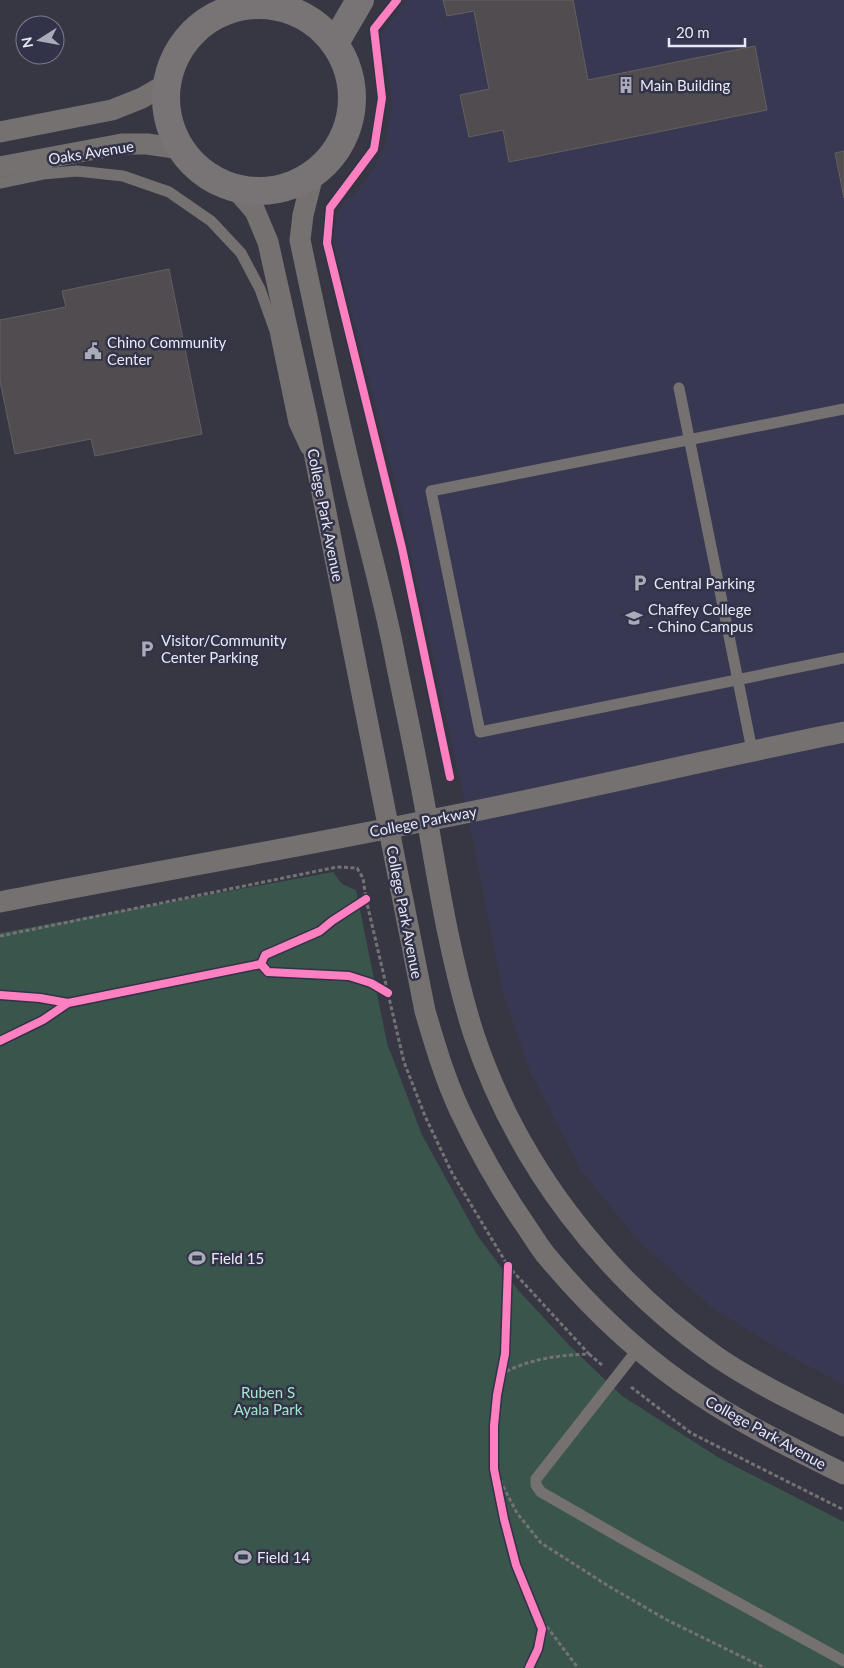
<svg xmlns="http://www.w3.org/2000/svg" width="844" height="1668" font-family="Lato,sans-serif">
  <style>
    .built { fill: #383852 }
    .green { fill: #3a554b }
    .building { fill: #504c4f; stroke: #646061 }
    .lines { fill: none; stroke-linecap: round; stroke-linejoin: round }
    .path { stroke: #757275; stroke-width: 3; stroke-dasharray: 4 2.5; stroke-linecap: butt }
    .lane { stroke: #767171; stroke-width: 11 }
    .street { stroke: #767171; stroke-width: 21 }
    .secondary { stroke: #787375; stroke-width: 28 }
    .cycleway-casing { stroke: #323248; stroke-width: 11 }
    .cycleway { stroke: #ff80c0; stroke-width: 8 }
    .labels { text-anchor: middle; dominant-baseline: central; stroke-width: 5; stroke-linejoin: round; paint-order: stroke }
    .poi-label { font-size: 15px; fill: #e8e9f7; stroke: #323248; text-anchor: start }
    .street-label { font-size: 15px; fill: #e8e9f7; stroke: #323248 }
    .park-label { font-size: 15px; fill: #a2e6c7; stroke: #323248 }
  </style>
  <rect width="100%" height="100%" fill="#373743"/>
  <path class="built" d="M407,0H844V1385L797,1360L711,1307L637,1239L581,1170L530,1072L502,989L472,836L396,486L335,248L334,230L337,214L345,201L354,194L374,169L386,141L392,107L389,81L380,42L382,33Z"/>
  <path class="green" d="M333,872L342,884L356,890L387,1043L422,1135L477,1235L518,1290L569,1345L622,1396L721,1459L844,1522V1668H0V933Z"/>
  <path class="building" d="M443,0H573L588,80L755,46L767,110L509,162L503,130L469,137L460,95L489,89L474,11L447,16Z
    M844,151V198L835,153Z
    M169,269L202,434L95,456L91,439L15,454L0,381V320L66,307L62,291Z"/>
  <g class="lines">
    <path class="path" d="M0,936L337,867L357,868L363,878L366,899L404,1062L425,1116L452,1173L508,1266L589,1354C558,1355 529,1359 501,1374
      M589,1354L602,1365
      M631,1387L691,1433L844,1510
      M494,1469L517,1513L541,1543L610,1587L667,1620L765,1668
      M535,1611L578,1668"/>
    <path class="lane" d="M0,183L43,174L77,171L123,176L169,192L211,221L241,253L260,289L275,331L294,423L306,449
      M679,388L752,750
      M844,409L431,491L480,732L844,658
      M638,1349L536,1479V1485L541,1492L635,1546L844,1661"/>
    <path class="street" d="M0,132L112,110L142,98L168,83
      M0,167L122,144H147L182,149
      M313,175L303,215L300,240C316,316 332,392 350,468C365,533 384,597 396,662C407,716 419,770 428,824C440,894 452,965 473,1032C516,1163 605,1279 717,1357C757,1384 801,1405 844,1426
      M235,188L255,211L268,242L307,417L425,1011C435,1045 445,1079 460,1111C479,1151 501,1190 526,1226C532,1235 538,1245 545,1254C589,1307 640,1356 698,1394C744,1425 794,1449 844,1474
      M0,902C141,874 284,850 425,821C565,794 704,760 844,732"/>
    <path class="secondary" d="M166 98a93 93 0 1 1 186 0a93 93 0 1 1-186 0Z
      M335,43L360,0"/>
    <g class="cycleway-casing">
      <path id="cycleway" d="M397,0L374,29L382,98L374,149L330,208L327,243L402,548L450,777
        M366,899L332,921L320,931L265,955L261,964L268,972L349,976L371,983L388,993
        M0,995L40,998L68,1003L43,1020L0,1041
        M68,1003L261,964
        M508,1266L505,1354L497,1395L494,1426V1469L504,1519L516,1565L542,1629L538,1649L529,1668"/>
    </g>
    <use href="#cycleway" class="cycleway"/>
  </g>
  <defs>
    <g id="building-bare" transform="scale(1.35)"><path d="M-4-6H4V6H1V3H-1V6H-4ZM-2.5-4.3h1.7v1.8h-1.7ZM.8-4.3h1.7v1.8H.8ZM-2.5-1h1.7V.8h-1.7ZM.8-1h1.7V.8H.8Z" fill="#aaabb8" stroke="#323248" stroke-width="2.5" paint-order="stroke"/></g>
    <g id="civic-bare" transform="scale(1.35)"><path d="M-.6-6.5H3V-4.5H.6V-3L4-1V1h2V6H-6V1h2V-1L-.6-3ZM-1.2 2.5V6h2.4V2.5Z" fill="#aaabb8" stroke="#323248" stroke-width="2.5" paint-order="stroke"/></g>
    <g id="parking-bare" transform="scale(1.35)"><path d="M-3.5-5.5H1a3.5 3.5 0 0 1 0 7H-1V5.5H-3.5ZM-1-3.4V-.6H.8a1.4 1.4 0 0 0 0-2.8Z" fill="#aaabb8" stroke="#323248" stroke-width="2.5" paint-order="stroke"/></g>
    <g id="university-bare" transform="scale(1.35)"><path d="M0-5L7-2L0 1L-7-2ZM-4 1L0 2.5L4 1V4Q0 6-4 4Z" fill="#aaabb8" stroke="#323248" stroke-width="2.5" paint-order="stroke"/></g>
    <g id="stadium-bare" transform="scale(1.35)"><path d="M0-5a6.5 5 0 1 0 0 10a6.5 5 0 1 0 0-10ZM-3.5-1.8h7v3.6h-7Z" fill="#aaabb8" stroke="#323248" stroke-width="2.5" paint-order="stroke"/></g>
  </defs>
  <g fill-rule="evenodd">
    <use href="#building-bare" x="626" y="85"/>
    <use href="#civic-bare" x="93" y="351"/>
    <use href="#parking-bare" x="640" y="583"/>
    <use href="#university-bare" x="634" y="618"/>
    <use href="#parking-bare" x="147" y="649"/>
    <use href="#stadium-bare" x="197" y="1258"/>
    <use href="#stadium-bare" x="243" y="1557"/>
  </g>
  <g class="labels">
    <g class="poi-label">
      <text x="640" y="85">Main Building</text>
      <text x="107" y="342">Chino Community<tspan x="107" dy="17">Center</tspan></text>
      <text x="654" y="583">Central Parking</text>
      <text x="648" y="609">Chaffey College<tspan x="648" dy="17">- Chino Campus</tspan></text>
      <text x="161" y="640">Visitor/Community<tspan x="161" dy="17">Center Parking</tspan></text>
      <text x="211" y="1258">Field 15</text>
      <text x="257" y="1557">Field 14</text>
    </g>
    <g class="street-label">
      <text transform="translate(91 152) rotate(-9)">Oaks Avenue</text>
      <text transform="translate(326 515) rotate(79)">College Park Avenue</text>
      <text transform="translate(423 821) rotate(-11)">College Parkway</text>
      <text transform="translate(405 912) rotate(79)">College Park Avenue</text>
      <text transform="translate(766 1432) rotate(29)">College Park Avenue</text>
    </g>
    <g class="park-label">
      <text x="268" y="1392">Ruben S<tspan x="268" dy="17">Ayala Park</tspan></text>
    </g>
  </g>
  <g transform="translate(40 40) rotate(259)"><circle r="24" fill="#323248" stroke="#7b7b8e"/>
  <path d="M0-4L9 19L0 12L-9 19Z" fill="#aaabb8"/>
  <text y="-8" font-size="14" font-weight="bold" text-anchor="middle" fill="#e8e9f7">N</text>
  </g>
  <path d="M669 38v8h76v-8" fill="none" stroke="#e8e9f7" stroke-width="2.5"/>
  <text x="676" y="38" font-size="15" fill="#e8e9f7" stroke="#323248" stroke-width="4" paint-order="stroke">20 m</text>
</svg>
